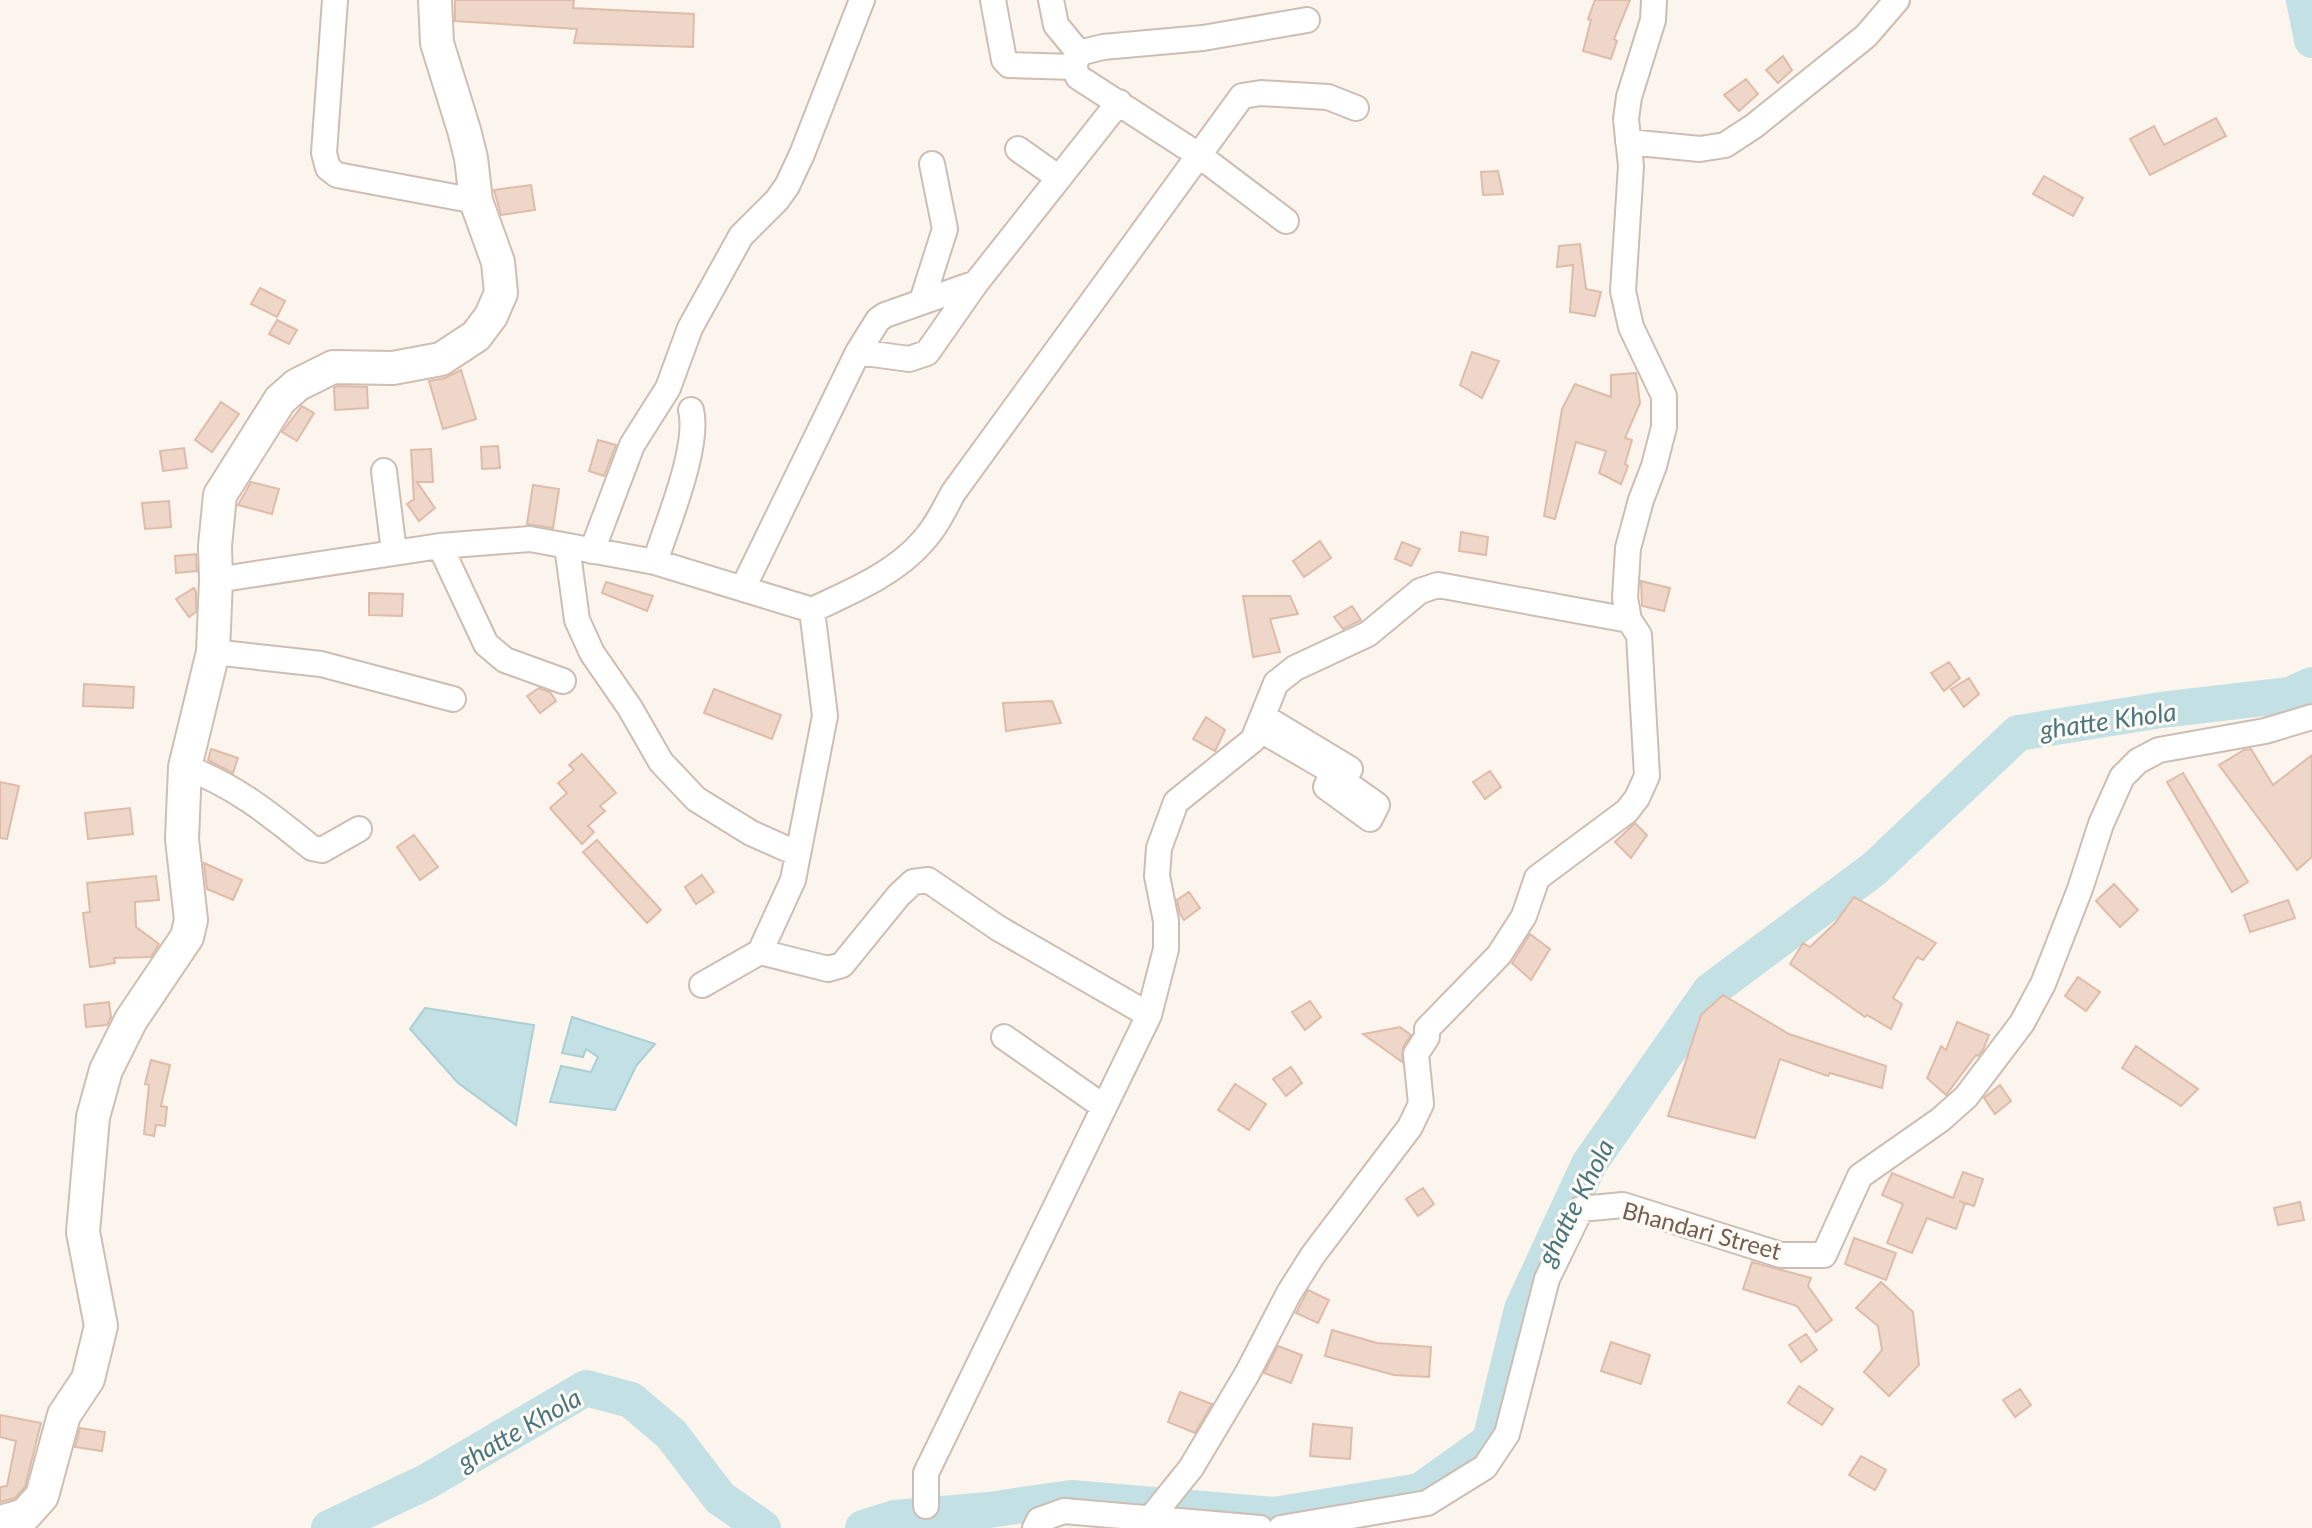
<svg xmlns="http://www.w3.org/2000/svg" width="2312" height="1528" font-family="Lato,sans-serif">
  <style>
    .water { fill: #c3e0e4; stroke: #aacfd4; stroke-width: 2 }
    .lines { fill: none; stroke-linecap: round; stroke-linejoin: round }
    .river { stroke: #c3e0e4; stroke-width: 36 }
    .building { fill: #eed6c8; stroke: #dfbcaa; stroke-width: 2 }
    .street-casing { stroke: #cdbeb4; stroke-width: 28 }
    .secondary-casing { stroke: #cfbeb2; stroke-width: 36 }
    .street { stroke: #fff; stroke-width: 24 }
    .secondary { stroke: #fff; stroke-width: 32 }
    .labels { text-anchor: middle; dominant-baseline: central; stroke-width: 6; stroke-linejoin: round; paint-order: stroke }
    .street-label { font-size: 24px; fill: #755d52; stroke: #fefaf4 }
    .water-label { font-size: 26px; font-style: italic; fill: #4a777f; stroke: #fefaf4 }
  </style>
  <rect width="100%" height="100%" fill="#fbf5ee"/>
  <path class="water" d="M425,1008L534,1025L516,1125L458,1083L410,1029Z
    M572,1017L655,1044L636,1066L615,1110L550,1102L561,1066L591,1072L598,1057L586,1049L583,1057L562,1053Z"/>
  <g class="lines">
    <path class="river" d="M2304,0L2312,40
      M329,1528L426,1482L586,1388L631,1400L671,1434L720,1498L763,1528
      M863,1528L895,1518L989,1510L1071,1498L1274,1515L1420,1491L1490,1441L1522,1309L1589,1164L1710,991L1874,869L2018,733L2161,710L2290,695L2312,685"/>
  </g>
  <path class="building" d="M455,0H574L573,8L694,14L693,47L574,43L577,29L455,21Z
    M1595,0H1630L1614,39L1617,41L1611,59L1583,51L1591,20L1588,19Z
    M1783,56L1792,70L1778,83L1766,70Z
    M1746,79L1758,94L1739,111L1724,95Z
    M2216,118L2226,136L2150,175L2130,139L2154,126L2164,145Z
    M1498,171L1503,194L1483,195L1481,172Z
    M2044,176L2083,198L2073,216L2033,194Z
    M531,185L535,210L501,215L494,190Z
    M1580,244L1586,289L1601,292L1595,316L1570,312L1573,265L1557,267L1559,246Z
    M260,288L285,301L277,317L251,304Z
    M277,320L297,330L289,344L269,334Z
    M1472,352L1499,361L1482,398L1460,385Z
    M461,370L476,419L443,429L429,381L445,378Z
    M1636,373L1640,403L1625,438L1632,440L1625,464L1628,466L1621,484L1599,473L1606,451L1576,442L1555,519L1544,516L1562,409L1575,384L1611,397V375Z
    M337,386L367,387L368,408L335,410L334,388Z
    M221,402L239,414L212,452L195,440Z
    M302,406L314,413L297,441L282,432Z
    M598,440L616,445L604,476L589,471Z
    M498,446L500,468L482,469L481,447Z
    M184,448L187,468L163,471L160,451Z
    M431,449L433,482H417L435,508L419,521L407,504L414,499L411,450Z
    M251,482L279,489L272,514L238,505Z
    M533,485L559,489L553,528L527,524Z
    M169,501L171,527L145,529L142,503Z
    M1461,532L1488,537L1486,555L1459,551Z
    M1320,541L1331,558L1304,577L1293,561Z
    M1402,542L1420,549L1411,566L1395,559Z
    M196,554L197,571L176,573L175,556Z
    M1641,581L1670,588L1664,611L1642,606Z
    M606,582L653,596L647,611L602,593Z
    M194,588L196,592V612L189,617L176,599Z
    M369,593L403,594L402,616L369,615Z
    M1243,596H1290L1298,614L1270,619L1280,652L1253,657Z
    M1352,606L1361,620L1343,629L1334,617Z
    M1949,662L1960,678L1944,691L1931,673Z
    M1969,678L1979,694L1964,707L1951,689Z
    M84,684L134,687L133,708L83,706Z
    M539,688L550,692L556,701L540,713L527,696Z
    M714,689L781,715L772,739L704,713Z
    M1052,701L1061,723L1006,731L1003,703Z
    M1206,717L1225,730L1215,751L1193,739Z
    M211,749L238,758L233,773L208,760Z
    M2251,749L2273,785L2312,755V857L2297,870L2219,765L2244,750Z
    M582,754L616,793L600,806L605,811L588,826L594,832L582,844L550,808L567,793L558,783L574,770L569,765Z
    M1490,771L1501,787L1485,799L1473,782Z
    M2183,773L2248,882L2232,892L2167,782Z
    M0,782L19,786L7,839L0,838Z
    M130,808L133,834L88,839L85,813Z
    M1635,823L1647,835L1631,858L1615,842Z
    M414,835L438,867L420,880L397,847Z
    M597,840L661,910L647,923L583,852Z
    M204,863L242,880L233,900L207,889Z
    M702,875L714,892L696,904L685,887Z
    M156,876L159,900L135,902L136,927L159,944L151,957L114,958L115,963L90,967L83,913L90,912L87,883Z
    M2114,884L2138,910L2120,927L2096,901Z
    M1189,892L1200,908L1184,920L1180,914L1177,900Z
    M1854,897L1936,943L1923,960L1917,957L1893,998L1902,1004L1891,1029L1867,1015L1865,1017L1790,964L1803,943L1810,947L1835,923Z
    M2288,900L2295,918L2250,932L2244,915Z
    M1530,934L1550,949L1531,980L1512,963Z
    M2078,977L2100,992L2086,1011L2065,996Z
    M1723,995L1789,1034L1886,1066L1882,1088L1830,1073L1828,1076L1780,1059L1755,1138L1668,1116L1701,1015Z
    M1310,1001L1321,1017L1305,1030L1292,1012Z
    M109,1002L111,1017L107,1025L86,1027L84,1005Z
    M1957,1022L1989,1035L1983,1050L1978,1056L1976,1055L1946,1095L1927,1078L1941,1046L1946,1050Z
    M1400,1027L1411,1035L1403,1047L1402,1062L1363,1034Z
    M2136,1046L2198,1089L2181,1106L2122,1068Z
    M151,1060L170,1065L161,1106L167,1107L165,1126L156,1125L154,1136L144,1134L149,1085L145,1084Z
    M1291,1067L1302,1083L1286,1096L1273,1079Z
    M1235,1084L1266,1104L1249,1130L1218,1110Z
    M2000,1085L2011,1101L1995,1114L1984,1098Z
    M1963,1172L1983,1179L1974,1206L1959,1201L1965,1203L1956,1229L1927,1218L1912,1253L1887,1243L1903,1204L1882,1195L1892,1173L1953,1198Z
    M1423,1188L1434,1204L1418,1216L1406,1199Z
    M2300,1202L2304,1220L2278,1225L2274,1208Z
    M1854,1238L1896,1253L1886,1280L1845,1264Z
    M1752,1262L1811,1278L1808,1286L1832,1320L1816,1332L1797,1306L1743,1289Z
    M1881,1282L1913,1312L1919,1365L1889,1396L1864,1372L1882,1350L1878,1326L1856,1308Z
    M1308,1290L1329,1300L1318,1323L1296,1313Z
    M1332,1330L1377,1343L1431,1347L1429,1377L1394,1375L1325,1356Z
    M1806,1334L1817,1350L1801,1362L1789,1345Z
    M1611,1342L1650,1355L1641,1384L1601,1371Z
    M1278,1346L1302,1355L1291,1383L1264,1373Z
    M1799,1386L1833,1409L1822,1425L1788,1403Z
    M2020,1389L2031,1405L2015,1417L2003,1400Z
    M1180,1392L1212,1404L1195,1433L1168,1422Z
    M0,1415L41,1423L25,1487L15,1498L0,1502V1487L7,1486L16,1441L0,1437Z
    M1313,1424L1352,1428L1350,1459L1310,1456Z
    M80,1428L105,1432L102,1451L75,1447Z
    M1861,1456L1886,1470L1875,1490L1849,1475Z"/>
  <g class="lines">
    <g class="street-casing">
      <path id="street" d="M335,0L324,153L328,168L337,175L476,201
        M993,0L1004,60L1009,65L1074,67
        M1051,0L1056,25L1079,53
        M1079,53L1074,67L1078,77L1200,156L1286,221
        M1079,53L1103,47L1203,38L1307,20
        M1628,142L1700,149L1725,145L1754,126L1866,36L1897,0
        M1018,149L1059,178
        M922,301L945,229L932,164
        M858,352L909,359L927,353L976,283L1119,102
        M384,471L394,552
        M440,546L486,644L505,660L563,681
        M567,546L577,620L592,653L630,708L661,762L696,799L751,833L798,854
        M592,551L632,445L668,388L690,328L741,236L777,200L787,186L802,154L862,0
        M655,562C667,524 700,447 691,410
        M216,580L440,546L530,539L655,562L812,610C850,592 895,574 923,541C936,527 944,510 953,493L1242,96L1261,93L1328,97L1356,108
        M743,588L858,352L878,320L885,315L976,283
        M213,652L321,664L453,699
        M1259,729L1333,772L1326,787L1370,819L1377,805L1343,781L1350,769L1264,717
        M185,767C236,786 271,815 312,848L322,850L359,829
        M760,952L828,969L842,965L899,895L913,882L928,880L998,928L1149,1015
        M702,985L760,952L793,880L825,716L812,610
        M1004,1037L1104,1107
        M926,1506V1473L1149,1015L1166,949V921L1157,876L1159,848L1176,802L1253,740L1276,683L1295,668L1368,634L1420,591L1438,585L1629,620
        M1150,1519L1191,1468L1247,1374L1289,1293L1313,1255L1410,1127L1421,1104L1416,1054L1427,1037V1029L1499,955L1524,916L1537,878L1627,811L1637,798L1647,776L1639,635L1629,620L1625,598L1628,548L1641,500L1654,466L1664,427V396L1631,327L1623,291L1631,166L1626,119L1629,97L1653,20L1654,0
        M1035,1528L1039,1520L1064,1511L1260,1528
        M1281,1528L1427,1503L1485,1467L1507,1434L1547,1279L1581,1209L1623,1205L1781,1255H1824L1860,1176L1940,1120L1966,1097L2022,1023L2043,984L2080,889L2101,824L2122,777L2138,761L2159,750L2265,731L2312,717"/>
    </g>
    <g class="secondary-casing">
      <path id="secondary" d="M0,1522L25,1515L42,1496L64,1415L88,1379L101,1326L83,1232L93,1117L106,1070L131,1020L187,937L191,920L182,839L185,767L213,652L216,580L215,546L220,495L280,400L297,385L333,367L393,368L441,359L476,336L491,316L501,293L498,262L476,201L471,158L464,130L437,43L435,0"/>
    </g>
    <use href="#street" class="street"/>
    <use href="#secondary" class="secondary"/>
  </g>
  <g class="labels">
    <g class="street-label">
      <text transform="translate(1702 1230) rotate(15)">Bhandari Street</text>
    </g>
    <g class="water-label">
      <text transform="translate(2108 720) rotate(-8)">ghatte Khola</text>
      <text transform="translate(1575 1202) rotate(-63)">ghatte Khola</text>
      <text transform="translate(519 1429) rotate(-30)">ghatte Khola</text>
    </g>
  </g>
</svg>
